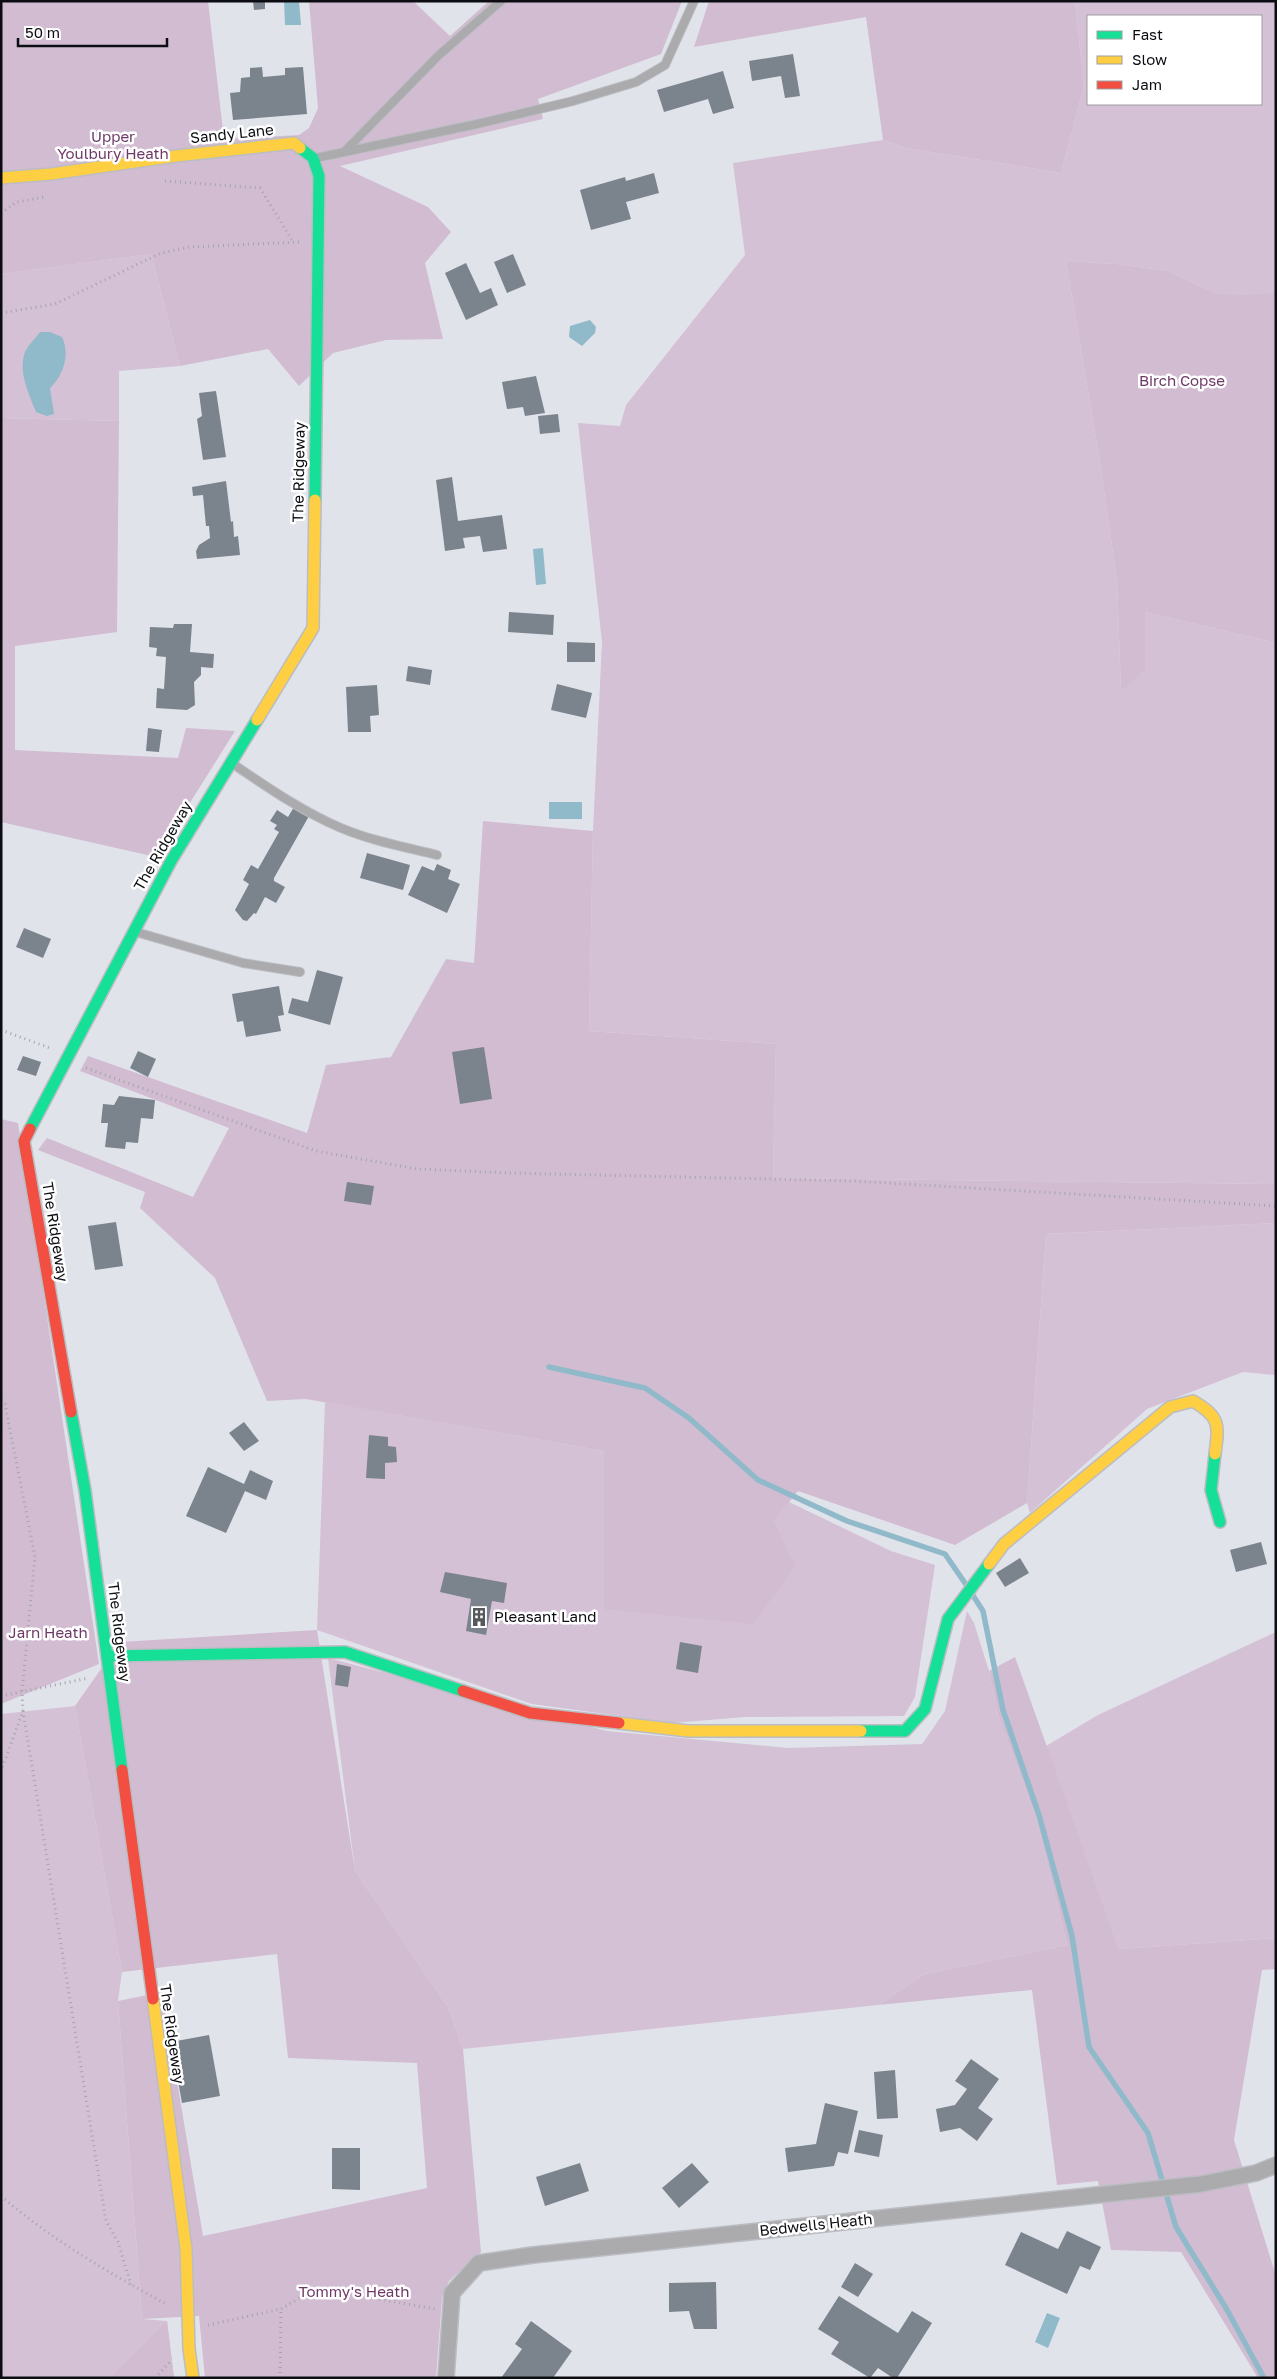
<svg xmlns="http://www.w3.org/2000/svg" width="1277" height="2379" font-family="'Golos Text',sans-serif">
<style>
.green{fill:#d4c1d5;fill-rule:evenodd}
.forest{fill:#d2bcd2}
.water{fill:#90bac9}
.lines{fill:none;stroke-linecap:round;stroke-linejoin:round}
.stream{stroke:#90bac9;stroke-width:5.5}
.building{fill:#7b838c}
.lane-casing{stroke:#bbbdc3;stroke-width:10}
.street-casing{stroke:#bbbdc3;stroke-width:18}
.fast-casing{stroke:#bbbdc3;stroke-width:14}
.slow-casing{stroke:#bbbdc3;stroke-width:14}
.jam-casing{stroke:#bbbdc3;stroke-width:14}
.path{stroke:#a5a5a8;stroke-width:3;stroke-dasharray:1 4;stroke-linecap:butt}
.lane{stroke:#ababae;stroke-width:8}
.street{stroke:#ababae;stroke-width:15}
.fast{stroke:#16e098;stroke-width:11}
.slow{stroke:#ffcf43;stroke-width:11}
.jam{stroke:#f24e42;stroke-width:11}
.labels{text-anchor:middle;stroke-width:5;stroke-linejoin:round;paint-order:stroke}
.street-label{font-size:15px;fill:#0c0d12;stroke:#fff}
.park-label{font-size:15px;fill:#6d3966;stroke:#fff}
.poi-label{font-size:15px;fill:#0c0d12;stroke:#fff;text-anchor:start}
</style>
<rect width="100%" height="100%" fill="#e1e3eb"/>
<g class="green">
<path d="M1075,1H1276V293L1217,294L1168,271L1117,264L1066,261L1099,456L1117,581L1121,692L1145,669V612L1276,643V1184L773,1178L776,1044L589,1031L593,831L602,642L578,423L620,426L626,405L745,255L733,163L883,140L906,148L1061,173L1084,86ZM1088,16H1261V104H1088Z"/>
<path d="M151,254L180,366L119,371V421L1,418V274Z"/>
<path d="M1276,1223V1375L1243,1372L1147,1409L1030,1513L1027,1503L1046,1234Z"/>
<path d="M325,1402L604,1451V1609L774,1521L789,1502L891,1551L935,1565L915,1697L904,1716L745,1717L672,1723L532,1704L317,1630Z"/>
<path d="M967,1611L974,1623L989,1671L998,1715L1037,1821L1067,1945L925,1974L878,2005L463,2049L448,2007L355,1871L328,1658L607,1731L788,1748L922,1744L945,1711Z"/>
<path d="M1276,1632V1938L1119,1949L1046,1746L1098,1715Z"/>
<path d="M75,1706L122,1972L118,2001L142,2319L167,2321L174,2378H1V1714Z"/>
</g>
<g class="forest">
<path d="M1,1H208L224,139L299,135L309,128L318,108L309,1H413L450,36L489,1H682L661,54L538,99L543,119L340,166L428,207L451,232L425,263L443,339L386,340L333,353L299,386L268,349L180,366L151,254L1,274Z"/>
<path d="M709,1H1075L1084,86L1061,173L906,148L883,140L866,17L694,47Z"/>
<path d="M1066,261L1117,264L1168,271L1217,294L1276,293V643L1145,612V670L1121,692L1117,581L1099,456Z"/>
<path d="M1,418L119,421L117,632L15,646V750L178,758L186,728L235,731L156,857L1,822Z"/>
<path d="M483,821L593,831L589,1031L776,1044L773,1178L1276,1184V1223L1046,1234L1027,1503L955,1545L798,1491L774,1521L795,1566L753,1624L604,1609V1451L306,1399L267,1401L215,1278L140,1208L145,1192L38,1150L47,1138L193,1197L229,1128L80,1071L88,1056L307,1133L326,1065L391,1057L446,959L474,963Z"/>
<path d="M1,1119L18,1123L99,1664L1,1704Z"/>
<path d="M317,1630L355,1871L448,2007L463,2049L481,2252L449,2281L442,2298L436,2378H205L199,2316L142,2319L118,2001L162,1992L203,2236L427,2188L417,2063L288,2058L277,1954L122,1972L75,1706L120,1642Z"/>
<path d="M1015,1657L1119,1949L1276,1938V1969L1262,1970L1234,2140L1276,2276V2378H1258L1181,2252L1111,2250L1098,2181L1057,2185L1032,1990L878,2005L925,1974L1067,1945L1037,1821L998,1715L989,1671Z"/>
<path d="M167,2321L174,2378H111Z"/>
</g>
<g class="water">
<path d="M284,1H299L301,25H285Z"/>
<path d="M590,320L596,327L595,333L582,346L569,337L570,326Z"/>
<path d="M40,332H50L62,337C70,354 64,375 50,388L54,414L47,416L36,412C29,394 19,374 24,355C26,347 35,339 40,332Z"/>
<path d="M543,548L546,584L536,585L533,549Z"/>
<rect x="549" y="802" width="33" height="17"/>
<path d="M1047,2313L1060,2318L1048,2348L1035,2342Z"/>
</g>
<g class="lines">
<g class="stream">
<path d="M549,1367L645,1388L689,1418L758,1480L847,1521L945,1554L967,1586"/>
<path d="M972,1594L983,1611L1003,1710L1039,1815L1072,1936L1089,2047L1148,2133L1176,2227L1226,2308L1264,2378"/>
</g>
</g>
<g class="building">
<path d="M253,1H265V9L254,10Z"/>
<path d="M793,54L800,96L785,98L781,76L752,81L749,61Z"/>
<path d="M262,67L263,77L285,75V68L303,67L307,114L233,120L230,93L240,92L241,78L250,77V68Z"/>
<path d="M723,71L734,108L713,114L708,99L664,112L657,90Z"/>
<path d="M654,173L659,193L626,202L631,219L591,230L580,190L625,177L626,181Z"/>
<path d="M513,254L526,285L507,293L494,262Z"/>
<path d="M466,263L480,293L491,288L498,305L466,320L445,273Z"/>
<path d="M536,376L545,413L525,416L523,407L507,409L502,382Z"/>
<path d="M216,391L226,457L203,460L197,419L202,416L199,393Z"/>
<path d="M558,414L560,432L540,434L538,416Z"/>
<path d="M452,477L458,521L502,515L507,549L483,552L480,536L463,538L465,548L445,551L436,480Z"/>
<path d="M226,481L231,522L233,521L234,537L238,536L240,555L197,559L196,551L199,545L210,538L209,526H206L203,495L193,496L192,487Z"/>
<path d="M509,612L554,615L553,635L508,632Z"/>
<path d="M174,624H192L190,652L214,654L213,668L201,667V675L194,682L195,705L187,710L156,708L157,688L164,689L166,657L156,656L157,648L149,647L150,627L173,628Z"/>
<path d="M567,642L595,643V662H567Z"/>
<path d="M408,666L432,670L430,685L406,681Z"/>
<path d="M557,684L592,693L586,718L551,710Z"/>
<path d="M377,685L379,715L370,716L371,732H348L346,687Z"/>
<path d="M148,728L162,730L159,752L146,751Z"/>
<path d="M294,807L309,816L274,878V881L285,887L276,903L265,897L256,914L254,913L247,921L243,920L235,910L249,884L243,880L251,865L258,869L279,832L274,829L277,825L270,821L277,810L288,817Z"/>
<path d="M367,853L410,865L403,890L360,878Z"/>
<path d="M437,864L451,870L448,879L460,884L447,913L408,895L422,866L434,871Z"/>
<path d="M24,928L51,939L43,958L16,947Z"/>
<path d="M317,970L343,977L330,1025L288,1013L292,998L308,1002Z"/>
<path d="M279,986L284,1015L278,1016L281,1031L246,1037L243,1021L237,1022L232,994Z"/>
<path d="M484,1047L492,1099L460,1104L452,1052Z"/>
<path d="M138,1051L156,1059L148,1077L130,1068Z"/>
<path d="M23,1056L41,1062L36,1076L17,1070Z"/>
<path d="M119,1096L155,1100L153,1119L141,1118L138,1143L126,1142L125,1149L105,1147L108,1123H101L103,1104L114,1105Z"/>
<path d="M347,1182L374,1186L371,1205L344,1201Z"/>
<path d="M116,1222L123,1266L95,1270L88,1226Z"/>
<path d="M244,1422L259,1441L244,1451L229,1433Z"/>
<path d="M369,1435L388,1437V1446L396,1447L397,1462L385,1463V1479L366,1478Z"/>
<path d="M208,1467L244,1484L250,1470L273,1481L266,1500L245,1491L226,1533L186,1516Z"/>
<path d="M1261,1542L1267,1564L1236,1572L1230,1550Z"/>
<path d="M1020,1558L1029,1573L1005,1587L996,1573Z"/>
<path d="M445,1572L507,1583L504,1603L492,1601L486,1635L466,1631L471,1599L440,1592Z"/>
<path d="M680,1642L702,1646L698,1673L676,1669Z"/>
<path d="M337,1664L351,1667L348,1687L335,1685Z"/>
<path d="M209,2035L220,2096L182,2103L171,2042Z"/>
<path d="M971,2059L999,2079L978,2108L993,2119L977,2141L960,2128L940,2132L936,2109L955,2105L967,2089L955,2081Z"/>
<path d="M895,2070L898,2118L877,2119L874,2072Z"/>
<path d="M825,2103L858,2111L848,2154L838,2152L834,2166L788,2172L785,2148L816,2144Z"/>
<path d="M859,2130L883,2135L879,2157L854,2152Z"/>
<path d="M332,2148H360V2190L332,2189Z"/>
<path d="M580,2163L589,2191L545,2206L536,2177Z"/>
<path d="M692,2163L709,2182L679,2208L662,2188Z"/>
<path d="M1067,2231L1101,2247L1090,2270L1080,2266L1067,2294L1005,2265L1021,2232L1058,2249Z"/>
<path d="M855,2263L873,2274L858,2297L841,2287Z"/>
<path d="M716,2282L717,2329H694L689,2311L669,2312V2283Z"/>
<path d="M839,2296L898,2333L912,2311L932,2323L897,2378H893L878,2368L870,2378L831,2354L839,2342L818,2329Z"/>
<path d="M531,2321L572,2351L553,2378H501L522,2349L515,2344Z"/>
</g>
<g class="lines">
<g class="lane-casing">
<g id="lane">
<path d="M346,150L439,55L501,1"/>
<path d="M316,158L477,124L573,101L636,82L665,65L694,1"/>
<path d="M233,764C267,787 303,812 341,828C372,841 405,847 437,855"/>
<path d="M136,932L243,963L300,972"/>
</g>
</g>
<g class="street-casing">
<path id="street" d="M446,2378L452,2293L479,2263L533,2255L1201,2184L1256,2173L1276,2165"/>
</g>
<g class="fast-casing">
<g id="fast">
<path d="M300,148L313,158L319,176L315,500"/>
<path d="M30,1129L171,861L257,720"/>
<path d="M71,1412L85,1490L122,1770"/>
<path d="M1215,1454L1211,1490L1220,1522"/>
<path d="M107,1656L345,1652L463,1691"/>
<path d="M861,1731H905L925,1709L948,1619L989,1564"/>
</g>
</g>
<g class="slow-casing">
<g id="slow">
<path d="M1,178L51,174L176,156L294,143L300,148"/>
<path d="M257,720L313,628L315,500"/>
<path d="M989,1564L1004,1544L1170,1407L1193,1401C1220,1417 1219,1424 1215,1454"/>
<path d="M619,1723L688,1731H861"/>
<path d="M153,1999L186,2249L189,2349L193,2378"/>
</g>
</g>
<g class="jam-casing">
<g id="jam">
<path d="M30,1129L24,1141L71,1412"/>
<path d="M463,1691L530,1713L619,1723"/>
<path d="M122,1770L153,1999"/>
</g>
</g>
<g class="path">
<path d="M165,181L260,188L293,242"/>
<path d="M1,213L17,202L45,197"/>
<path d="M1,313L55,304L161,253L190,247L299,242"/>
<path d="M1,1030L50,1048"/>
<path d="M86,1068L316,1151L417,1169L511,1173L854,1181L1276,1206"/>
<path d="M1,1400L5,1404L35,1557L22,1692L23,1711L1,1771"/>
<path d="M1,1696L89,1678"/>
<path d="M23,1711L106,2221L118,2242L131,2285"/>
<path d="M1,2196C52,2240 109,2273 168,2305"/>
<path d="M208,2325L281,2309L316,2288L435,2309"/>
<path d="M155,2378L170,2362"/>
<path d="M280,2378L281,2309"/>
</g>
<use href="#lane" class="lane"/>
<use href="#street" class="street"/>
<use href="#fast" class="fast"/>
<use href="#slow" class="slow"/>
<use href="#jam" class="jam"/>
</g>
<defs>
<g id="building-bare" transform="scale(1.5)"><path d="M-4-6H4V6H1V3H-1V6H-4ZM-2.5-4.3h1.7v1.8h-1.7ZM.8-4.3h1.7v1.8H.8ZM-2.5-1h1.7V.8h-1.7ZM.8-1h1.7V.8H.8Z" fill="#57585e" stroke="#fff" stroke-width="2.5" paint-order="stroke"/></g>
</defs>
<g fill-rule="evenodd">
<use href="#building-bare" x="479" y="1617"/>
</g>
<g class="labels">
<g class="street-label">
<text transform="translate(232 134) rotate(-6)" y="5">Sandy Lane</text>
<text transform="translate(299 472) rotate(-89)" y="5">The Ridgeway</text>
<text transform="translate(163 846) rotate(-60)" y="5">The Ridgeway</text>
<text transform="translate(55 1232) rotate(81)" y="5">The Ridgeway</text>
<text transform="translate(119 1632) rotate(83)" y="5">The Ridgeway</text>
<text transform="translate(172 2034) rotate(82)" y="5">The Ridgeway</text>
<text transform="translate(816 2225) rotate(-6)" y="5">Bedwells Heath</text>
</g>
<g class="park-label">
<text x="113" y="142">Upper<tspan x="113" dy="17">Youlbury Heath</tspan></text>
<text x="1182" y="386">Birch Copse</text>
<text x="48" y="1638">Jarn Heath</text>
<text x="354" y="2297">Tommy's Heath</text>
</g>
<g class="poi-label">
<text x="494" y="1622">Pleasant Land</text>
</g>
</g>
<rect width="1277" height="2379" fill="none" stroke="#0c0d12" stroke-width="5"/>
<rect x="1087" y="15" width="175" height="90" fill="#ffffff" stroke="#9e9ea0"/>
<rect x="1097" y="31" width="25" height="8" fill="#16e098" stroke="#9e9ea0"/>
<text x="1132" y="40" font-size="15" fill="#0c0d12">Fast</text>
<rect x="1097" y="56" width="25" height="8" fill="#ffcf43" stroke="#9e9ea0"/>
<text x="1132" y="65" font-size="15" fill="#0c0d12">Slow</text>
<rect x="1097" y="81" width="25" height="8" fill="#f24e42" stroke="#9e9ea0"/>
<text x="1132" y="90" font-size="15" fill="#0c0d12">Jam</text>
<path d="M18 38v8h149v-8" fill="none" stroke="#0c0d12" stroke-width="2.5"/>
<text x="25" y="38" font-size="15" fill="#0c0d12" stroke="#ffffff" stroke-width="4" paint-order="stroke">50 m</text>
</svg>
